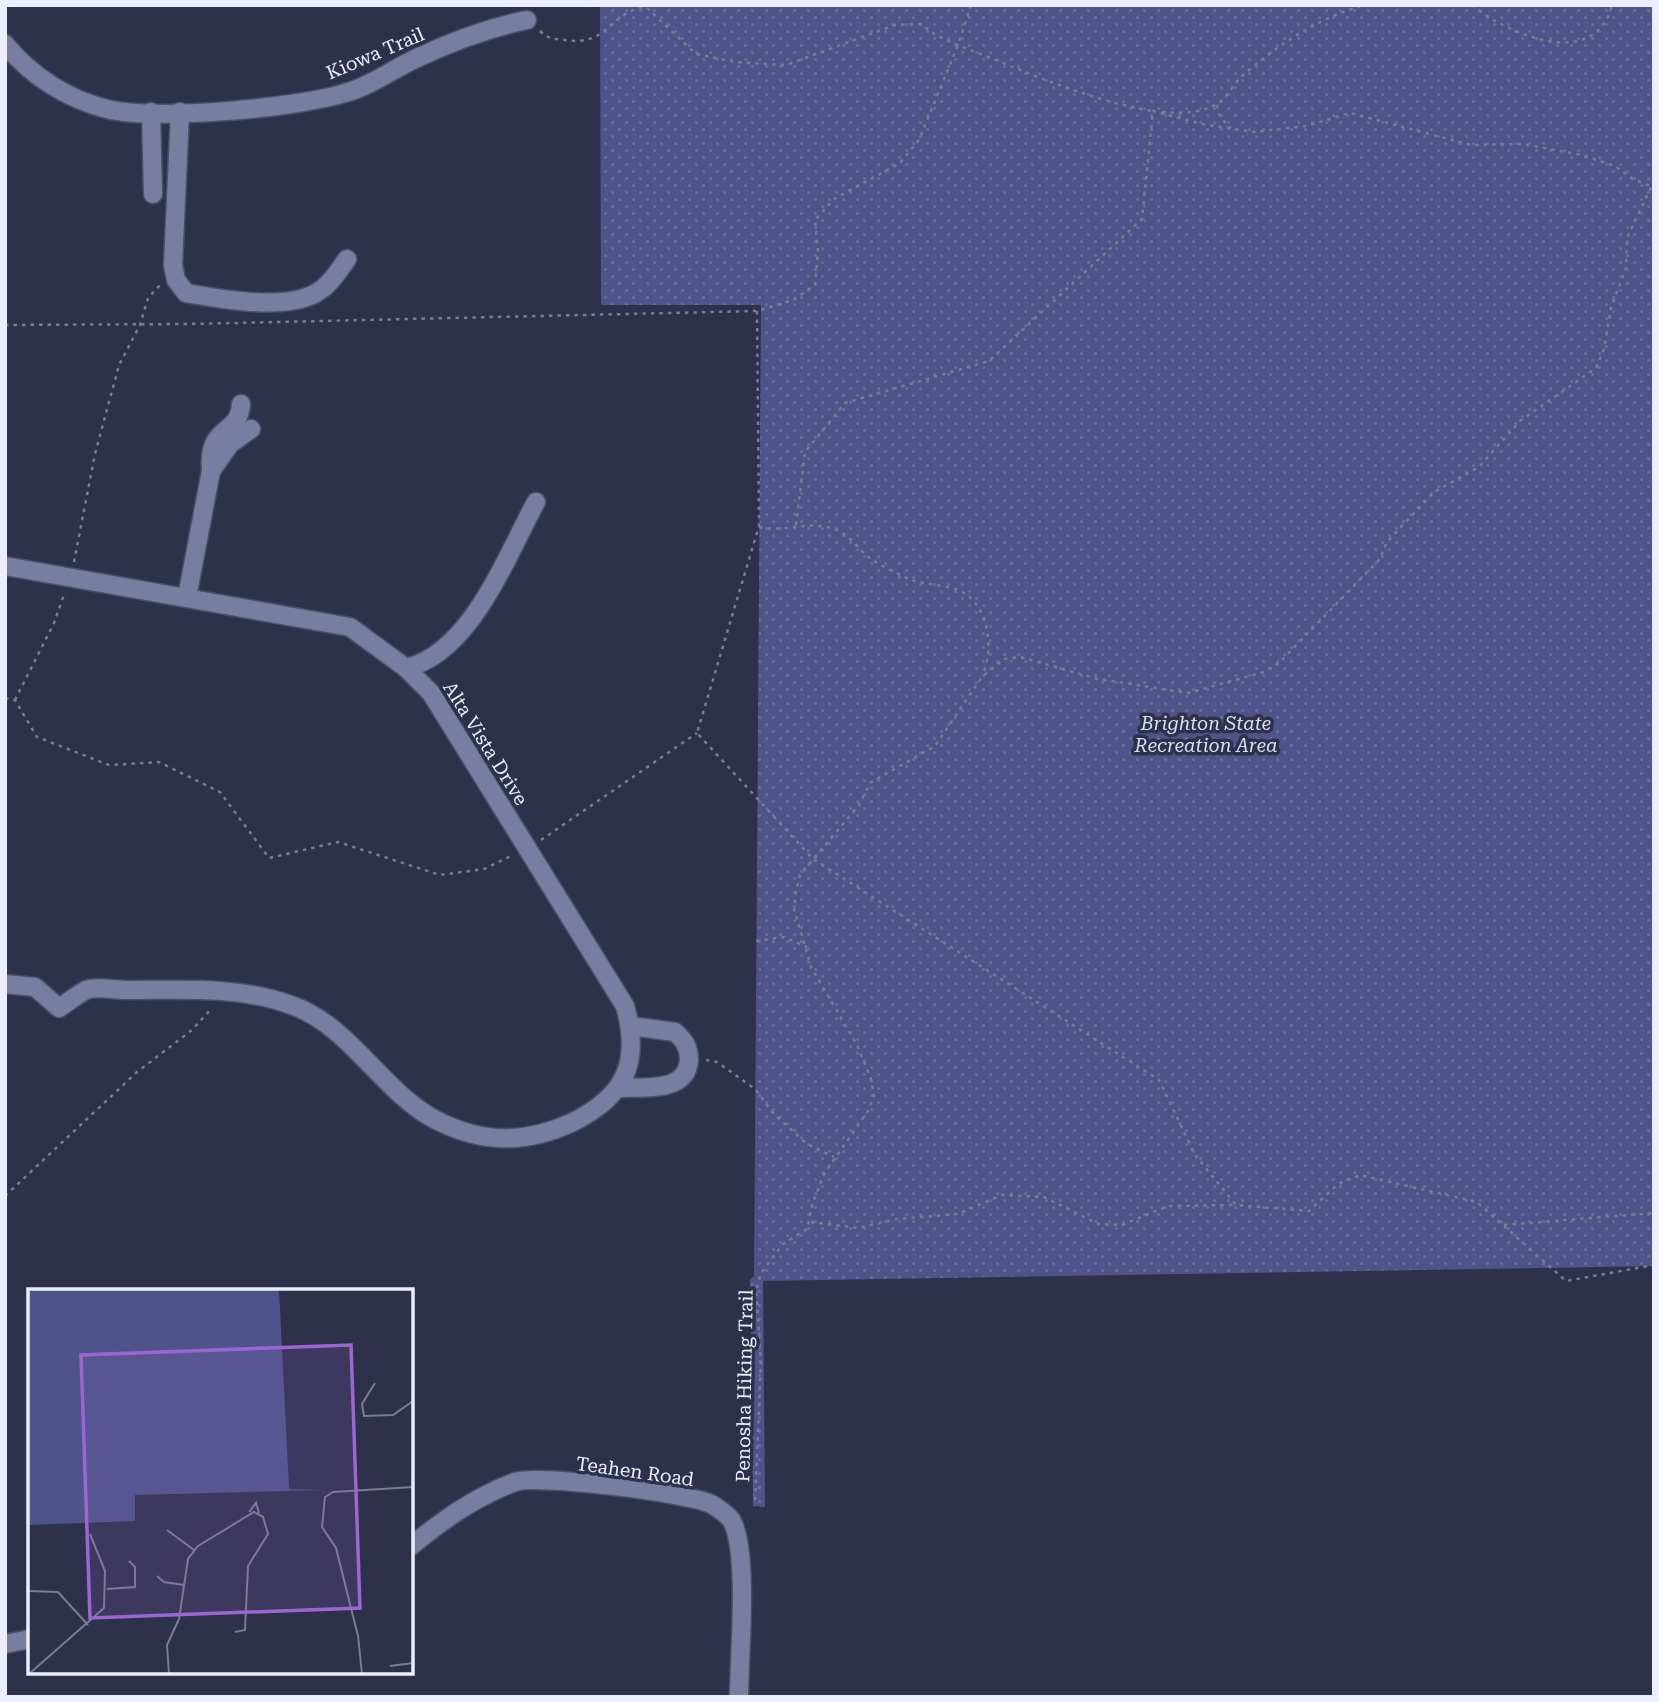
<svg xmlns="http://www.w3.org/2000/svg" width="1659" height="1702" font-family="'Roboto Serif',serif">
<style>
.park{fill:url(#park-dots)}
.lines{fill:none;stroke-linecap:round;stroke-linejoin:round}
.minor-casing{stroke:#4b4f67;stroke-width:21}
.path{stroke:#797d93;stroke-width:2.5;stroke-dasharray:3.5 5;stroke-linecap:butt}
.minor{stroke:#787ea2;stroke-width:18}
.labels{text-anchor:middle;stroke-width:7;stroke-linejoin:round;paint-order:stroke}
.street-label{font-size:19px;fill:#eaeefe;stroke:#2d314a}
.park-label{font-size:19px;font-style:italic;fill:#dadef5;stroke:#2d314a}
.inset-road{fill:none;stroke:#797d92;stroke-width:2}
.view{fill:#9c66d2;fill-opacity:0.15;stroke:#9c66d2;stroke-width:3.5}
.inset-edge{fill:none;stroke:#eaeefe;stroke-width:3.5}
</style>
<defs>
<pattern id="park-dots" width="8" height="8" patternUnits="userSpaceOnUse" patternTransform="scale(1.75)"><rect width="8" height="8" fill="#4e548a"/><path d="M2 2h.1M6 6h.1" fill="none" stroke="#686d9c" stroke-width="1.8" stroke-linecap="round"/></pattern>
</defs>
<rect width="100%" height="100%" fill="#2d314a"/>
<path class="park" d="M600,5H1654V1266L763,1281L765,1507L753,1506L750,1280L754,1276L761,305H601Z"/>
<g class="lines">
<g class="minor-casing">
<g id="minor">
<path d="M5,44C31,76 67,99 107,109C156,121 296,108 345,93C371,86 393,69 417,58C453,41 488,28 527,20"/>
<path d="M151,112L153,194"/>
<path d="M180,112L173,265L176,280L186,293C222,299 292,313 322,289C332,282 340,269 347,259"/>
<path d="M211,471C207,423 239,437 241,404"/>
<path d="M5,566L350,627L406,668L431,693L625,1006C641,1063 625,1096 573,1122C526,1144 483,1144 436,1120C382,1092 350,1025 291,1005C239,986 182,990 128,990C116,990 97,986 86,990C77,995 68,1002 59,1008L35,987L5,984"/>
<path d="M187,597L211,471L230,444L251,429"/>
<path d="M406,668C471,653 507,555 536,502"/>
<path d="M620,1088C643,1087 687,1093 689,1060C689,1047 684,1040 675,1032L631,1026"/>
<path d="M411,1546C444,1519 475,1497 515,1482C536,1474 689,1493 711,1504C717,1507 729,1516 732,1521C749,1554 739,1656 739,1697"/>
<path d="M5,1644L30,1639"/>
</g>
</g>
<g class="path">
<path d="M1472,5C1507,34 1595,72 1612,5"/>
<path d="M540,31C548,39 554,39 565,40C609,47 608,12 646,7L696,54L735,62L786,65L895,25L921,24C941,41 964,47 988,57C1042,79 1095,101 1152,111"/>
<path d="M1217,105L1220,117L1231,128"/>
<path d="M1162,112C1180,113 1198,114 1215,105C1226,100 1234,83 1244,74C1280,44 1319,17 1365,5"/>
<path d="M757,311L759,526L697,733L813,859L1159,1080L1195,1155L1236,1205L1309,1211L1338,1184L1360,1175L1477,1202L1566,1281L1654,1265"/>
<path d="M5,325L189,324L757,311L793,300L815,285L818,251L815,220L834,199L900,163L919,140L958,45L971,5"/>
<path d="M796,525L805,452L845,403L989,361L1142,219L1153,111L1206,125L1254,132L1306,126L1350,113L1471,145L1522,144L1582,155L1615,166L1633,179L1650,186"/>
<path d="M759,527C784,533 808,520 834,529C850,534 858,550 871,559C880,565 905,578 915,581C930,585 948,585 962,592C989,606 994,649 983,674"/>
<path d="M74,562L95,454L119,365L140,325L148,298L161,284"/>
<path d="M5,698L15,700L37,737L109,765L159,762L220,792L269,858L338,842L440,875L484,869L511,856"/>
<path d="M15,700L54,623L65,592"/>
<path d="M541,840L697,733"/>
<path d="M756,941L784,937L807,947"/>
<path d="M706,1060L717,1062L755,1089L774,1114L807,1144L834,1157"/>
<path d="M5,1196L137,1072L192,1030L212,1008"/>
<path d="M811,1222L858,1228L897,1219L958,1214L1002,1195L1044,1197L1098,1224L1122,1225L1168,1206L1236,1205"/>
<path d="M1504,1225L1654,1213"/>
<path d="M755,1500L761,1362L756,1291L761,1273L783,1244L807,1229L813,1202L824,1174L868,1111L874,1096L871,1079L857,1045L811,967L794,909L796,891L800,875L859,805L870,783L935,746L982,677L1004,659L1020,657L1098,679L1188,693L1264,672L1280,662L1380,559L1387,542L1434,492L1479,467L1520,421L1596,368L1604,349L1611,308L1626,268L1627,238L1654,181"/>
</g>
<use href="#minor" class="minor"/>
</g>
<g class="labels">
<g class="street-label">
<text transform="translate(375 53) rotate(-23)" y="7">Kiowa Trail</text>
<text transform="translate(486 743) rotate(58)" y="7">Alta Vista Drive</text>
<text transform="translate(744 1386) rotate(-89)" y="7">Penosha Hiking Trail</text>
<text transform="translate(635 1471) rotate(8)" y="7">Teahen Road</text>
</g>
<g class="park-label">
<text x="1206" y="730">Brighton State<tspan x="1206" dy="22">Recreation Area</tspan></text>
</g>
</g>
<g transform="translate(28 1289)">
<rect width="385" height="385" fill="#2d314a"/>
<path d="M0,0H251L261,200L297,201L107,206V232L0,236Z" fill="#4e548a"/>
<path class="inset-road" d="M347,94L334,115L336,127L365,126L385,112M221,223L228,214L231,224M139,241L166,261M129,287L136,293L156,296M79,300L107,298V278L101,272M0,302L30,303L60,336M362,377L385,374M1,385L76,319L77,282L62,245M141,385L139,356L151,330L160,270L170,257L226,223L235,228L240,245L220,277L217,341L207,343M334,385L330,347L308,259L294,238L297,208L305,203L385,198"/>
<path class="view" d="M323,56L332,319L62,329L53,66Z"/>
<rect width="385" height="385" class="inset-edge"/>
</g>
<rect width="1659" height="1702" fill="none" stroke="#eaeefe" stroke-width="14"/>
</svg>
